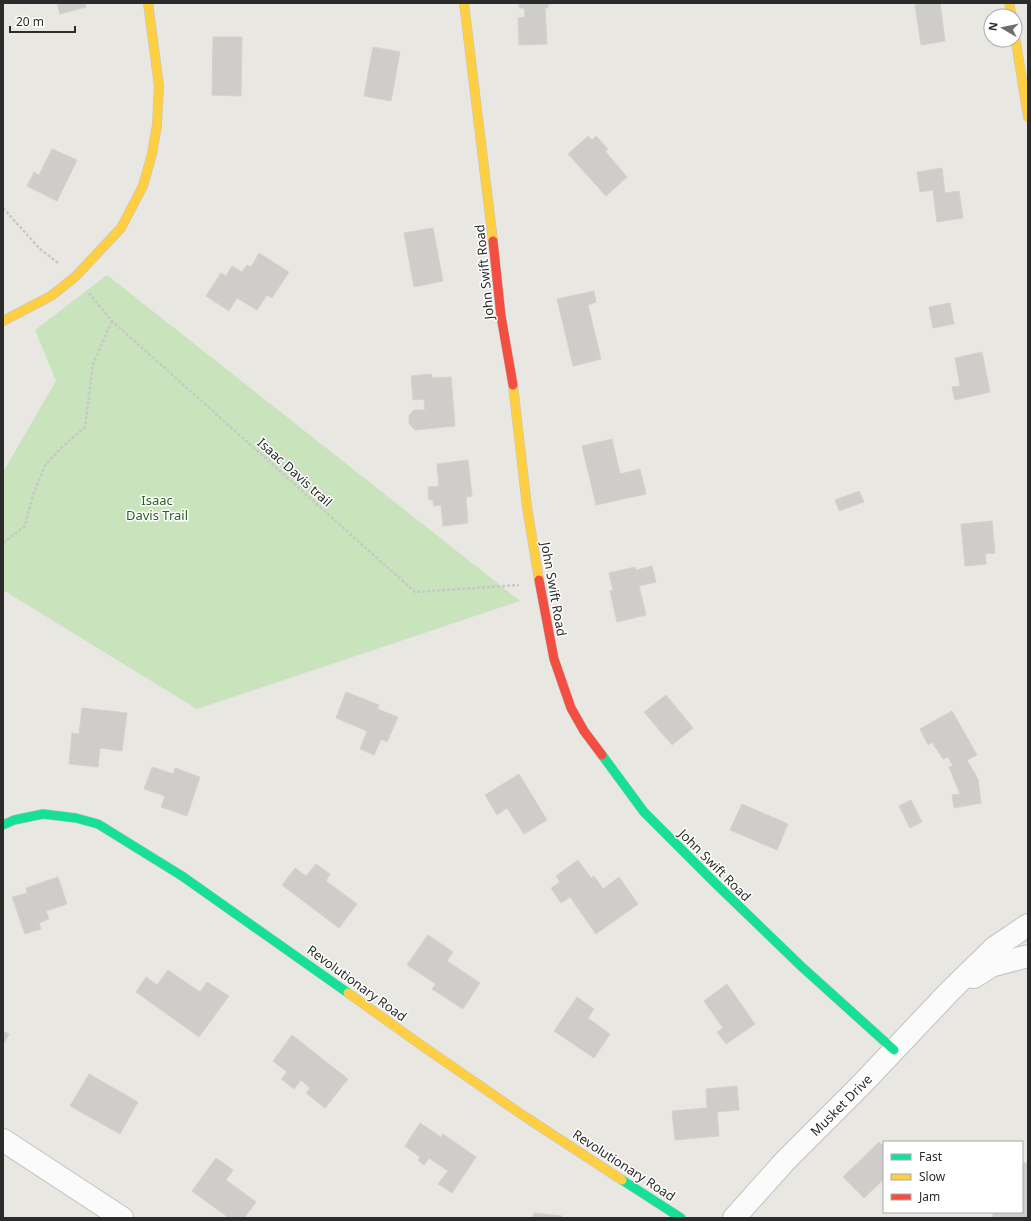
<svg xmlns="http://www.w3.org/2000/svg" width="1031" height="1221" font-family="'Noto Sans',sans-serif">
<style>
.green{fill:#c9e3bd}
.building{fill:#cecdc9;stroke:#d4d2ce}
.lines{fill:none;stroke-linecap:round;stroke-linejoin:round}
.street-casing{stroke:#c3c2c2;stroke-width:24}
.fast-casing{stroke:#c3c2c2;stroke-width:10}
.slow-casing{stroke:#c3c2c2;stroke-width:10}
.jam-casing{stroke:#c3c2c2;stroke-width:10}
.path{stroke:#c8c8c7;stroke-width:2.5;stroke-dasharray:3 2;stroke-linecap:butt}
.street{stroke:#fcfbfb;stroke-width:22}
.fast{stroke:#16e098;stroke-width:9}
.slow{stroke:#ffcf43;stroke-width:9}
.jam{stroke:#f24e42;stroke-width:9}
.labels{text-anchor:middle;stroke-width:3;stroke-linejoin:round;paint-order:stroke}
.street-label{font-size:13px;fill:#2b2b2b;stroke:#fff}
.park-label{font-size:13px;fill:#276420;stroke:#fff}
</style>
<rect width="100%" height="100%" fill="#e9e7e2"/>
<path class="green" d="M107,275L520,601L197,709L3,590V472L56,381L35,330Z"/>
<g class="building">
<path d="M57,3H85L86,7L60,14Z"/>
<path d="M519,3H553L554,4H548V8H545L547,44L519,45L518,18L525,17L524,8H519Z"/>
<path d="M931,3H940L945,41L921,45L915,5Z"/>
<path d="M213,37H242L241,96L212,95Z"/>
<path d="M373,47L400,52L391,101L364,96Z"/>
<path d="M588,136L592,140L596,136L608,149L605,151L627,177L606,196L568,154Z"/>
<path d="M52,149L77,160L57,201L27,186L34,172L39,175Z"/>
<path d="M942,168L945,193L959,191L963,218L937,222L933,190L920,192L917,172Z"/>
<path d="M433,228L443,281L414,287L404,233Z"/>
<path d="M259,253L289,272L272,298L267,295L257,310L237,298L229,311L206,296L221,273L226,276L232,266L242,272L247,265L251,267Z"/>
<path d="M594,291L596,302L588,305L601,359L573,366L557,299Z"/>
<path d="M950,303L954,324L933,328L929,307Z"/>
<path d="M982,352L990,392L955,400L952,387L960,386L955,358Z"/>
<path d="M431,374L432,378L451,377L455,426L415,430L411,426L409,423V415L414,410H425L424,399L413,400L411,376Z"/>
<path d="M612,439L620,474L640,469L646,494L596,505L582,446Z"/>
<path d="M468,460L472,496L466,497L468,523L443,526L441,505L434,506L433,500H429L428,487L439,486L437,464Z"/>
<path d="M859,491L864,502L839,511L835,500Z"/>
<path d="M992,521L995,553L985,554L986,564L965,566L961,524Z"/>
<path d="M652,566L656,582L639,586L646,615L617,622L610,591L613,590L609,573L635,567L636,570Z"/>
<path d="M346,692L379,705L377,709L398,717L387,742L381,739L374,755L360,749L367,731L336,718Z"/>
<path d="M666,695L693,728L672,745L644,712Z"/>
<path d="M82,708L127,713L122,751L100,748L98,767L69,764L72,733L79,734Z"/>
<path d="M952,711L977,755L967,760L978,779L981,803L954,808L952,795L960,794L949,767L953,766L948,757L943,759L932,742L928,745L920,729Z"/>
<path d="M152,767L173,774L175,768L200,777L187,816L161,807L165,796L144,789Z"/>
<path d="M519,774L547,820L524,834L507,808L497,815L485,795Z"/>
<path d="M911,800L922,822L910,828L899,806Z"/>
<path d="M742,804L788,824L777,850L730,830Z"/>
<path d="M578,860L591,878L594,876L603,889L619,877L638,904L596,934L570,897L561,903L551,888L560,882L556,876Z"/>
<path d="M316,864L330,874L326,881L357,904L339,928L282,885L295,868L306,876Z"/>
<path d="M58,877L67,904L46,911L49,919L39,923L41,929L25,934L12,897L27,893L26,888Z"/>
<path d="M428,935L453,952L447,961L480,983L463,1009L432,989L436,984L407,965Z"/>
<path d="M168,970L200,992L207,982L229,996L199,1037L136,992L146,977L157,985Z"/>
<path d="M727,984L755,1024L726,1044L717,1032L723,1028L704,1001Z"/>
<path d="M577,997L594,1009L588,1018L610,1034L594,1058L554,1031Z"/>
<path d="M3,1031L9,1034L3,1045Z"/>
<path d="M292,1035L348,1079L325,1108L306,1093L310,1088L301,1080L294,1089L281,1079L287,1072L273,1061Z"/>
<path d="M89,1074L138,1102L120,1134L70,1106Z"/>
<path d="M737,1086L739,1110L717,1112L719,1136L675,1140L672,1111L707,1108L706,1089Z"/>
<path d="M420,1123L441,1137L443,1134L476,1157L452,1193L438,1184L448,1171L429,1158L424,1165L418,1160L420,1157L405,1146Z"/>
<path d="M879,1142L884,1147V1179L864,1198L843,1177Z"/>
<path d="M216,1158L233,1170L226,1180L256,1202L244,1218H229L192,1191Z"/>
<path d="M1022,1163H1028V1218H993V1212H1022Z"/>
<path d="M534,1213L562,1216V1218H533Z"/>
</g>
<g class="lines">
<g class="street-casing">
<g id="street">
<path d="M974,977L991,966L1028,956"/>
<path d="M3,1140L122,1218"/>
<path d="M734,1218L786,1160L862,1084L949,992L994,948L1028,925"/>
</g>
</g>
<g class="fast-casing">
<g id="fast">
<path d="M602,755L644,812L716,884L802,967L894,1050"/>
<path d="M3,825L14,820L43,814L76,818L98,824L182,876L348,993"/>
<path d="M622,1180L681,1218"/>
</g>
</g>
<g class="slow-casing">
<g id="slow">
<path d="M464,3L493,241"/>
<path d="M1009,3L1012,16"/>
<path d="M1015,36L1028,117"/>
<path d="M3,321L51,296L75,277L121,228L143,186L152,154L157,125L159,86L148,3"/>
<path d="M513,385L527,507L539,580"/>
<path d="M348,993L421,1045L521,1114L622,1180"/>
</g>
</g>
<g class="jam-casing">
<g id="jam">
<path d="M493,241L501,316L513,385"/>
<path d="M539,580L554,659L571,708L584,731L602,755"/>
</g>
</g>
<g class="path">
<path d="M3,208L40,249L58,263"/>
<path d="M89,293L112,321L415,592L519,585"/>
<path d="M3,543L25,526L33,495L45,465L61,448L85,427L93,364L112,321"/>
</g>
<use href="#street" class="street"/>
<use href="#fast" class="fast"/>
<use href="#slow" class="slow"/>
<use href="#jam" class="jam"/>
</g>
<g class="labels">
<g class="street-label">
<text transform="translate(484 272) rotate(-96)" y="5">John Swift Road</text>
<text transform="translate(295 472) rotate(42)" y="5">Isaac Davis trail</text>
<text transform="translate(554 589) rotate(80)" y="5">John Swift Road</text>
<text transform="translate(715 865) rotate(45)" y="5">John Swift Road</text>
<text transform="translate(357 983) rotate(36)" y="5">Revolutionary Road</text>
<text transform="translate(841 1105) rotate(-45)" y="5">Musket Drive</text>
<text transform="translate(624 1165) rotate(33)" y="5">Revolutionary Road</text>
</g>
<g class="park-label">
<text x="157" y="505">Isaac<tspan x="157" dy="15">Davis Trail</tspan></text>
</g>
</g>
<rect width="1031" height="1221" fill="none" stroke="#2b2b2b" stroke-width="8"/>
<rect x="883" y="1141" width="140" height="72" fill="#ffffff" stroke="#aaaaaa"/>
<rect x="891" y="1154" width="20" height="6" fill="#16e098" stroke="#aaaaaa"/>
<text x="919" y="1161" font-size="12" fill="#2b2b2b">Fast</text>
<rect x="891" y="1174" width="20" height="6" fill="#ffcf43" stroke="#aaaaaa"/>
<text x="919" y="1181" font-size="12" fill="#2b2b2b">Slow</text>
<rect x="891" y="1194" width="20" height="6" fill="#f24e42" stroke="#aaaaaa"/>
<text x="919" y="1201" font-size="12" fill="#2b2b2b">Jam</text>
<g transform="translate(1003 28) rotate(279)"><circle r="19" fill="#ffffff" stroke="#aaaaaa"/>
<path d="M0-3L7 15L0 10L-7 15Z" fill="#6e6d6b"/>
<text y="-6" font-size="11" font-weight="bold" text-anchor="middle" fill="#2b2b2b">N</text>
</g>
<path d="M10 26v6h65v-6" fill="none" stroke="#2b2b2b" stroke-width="2"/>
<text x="16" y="26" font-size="12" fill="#2b2b2b" stroke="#ffffff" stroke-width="3" paint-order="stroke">20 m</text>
</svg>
